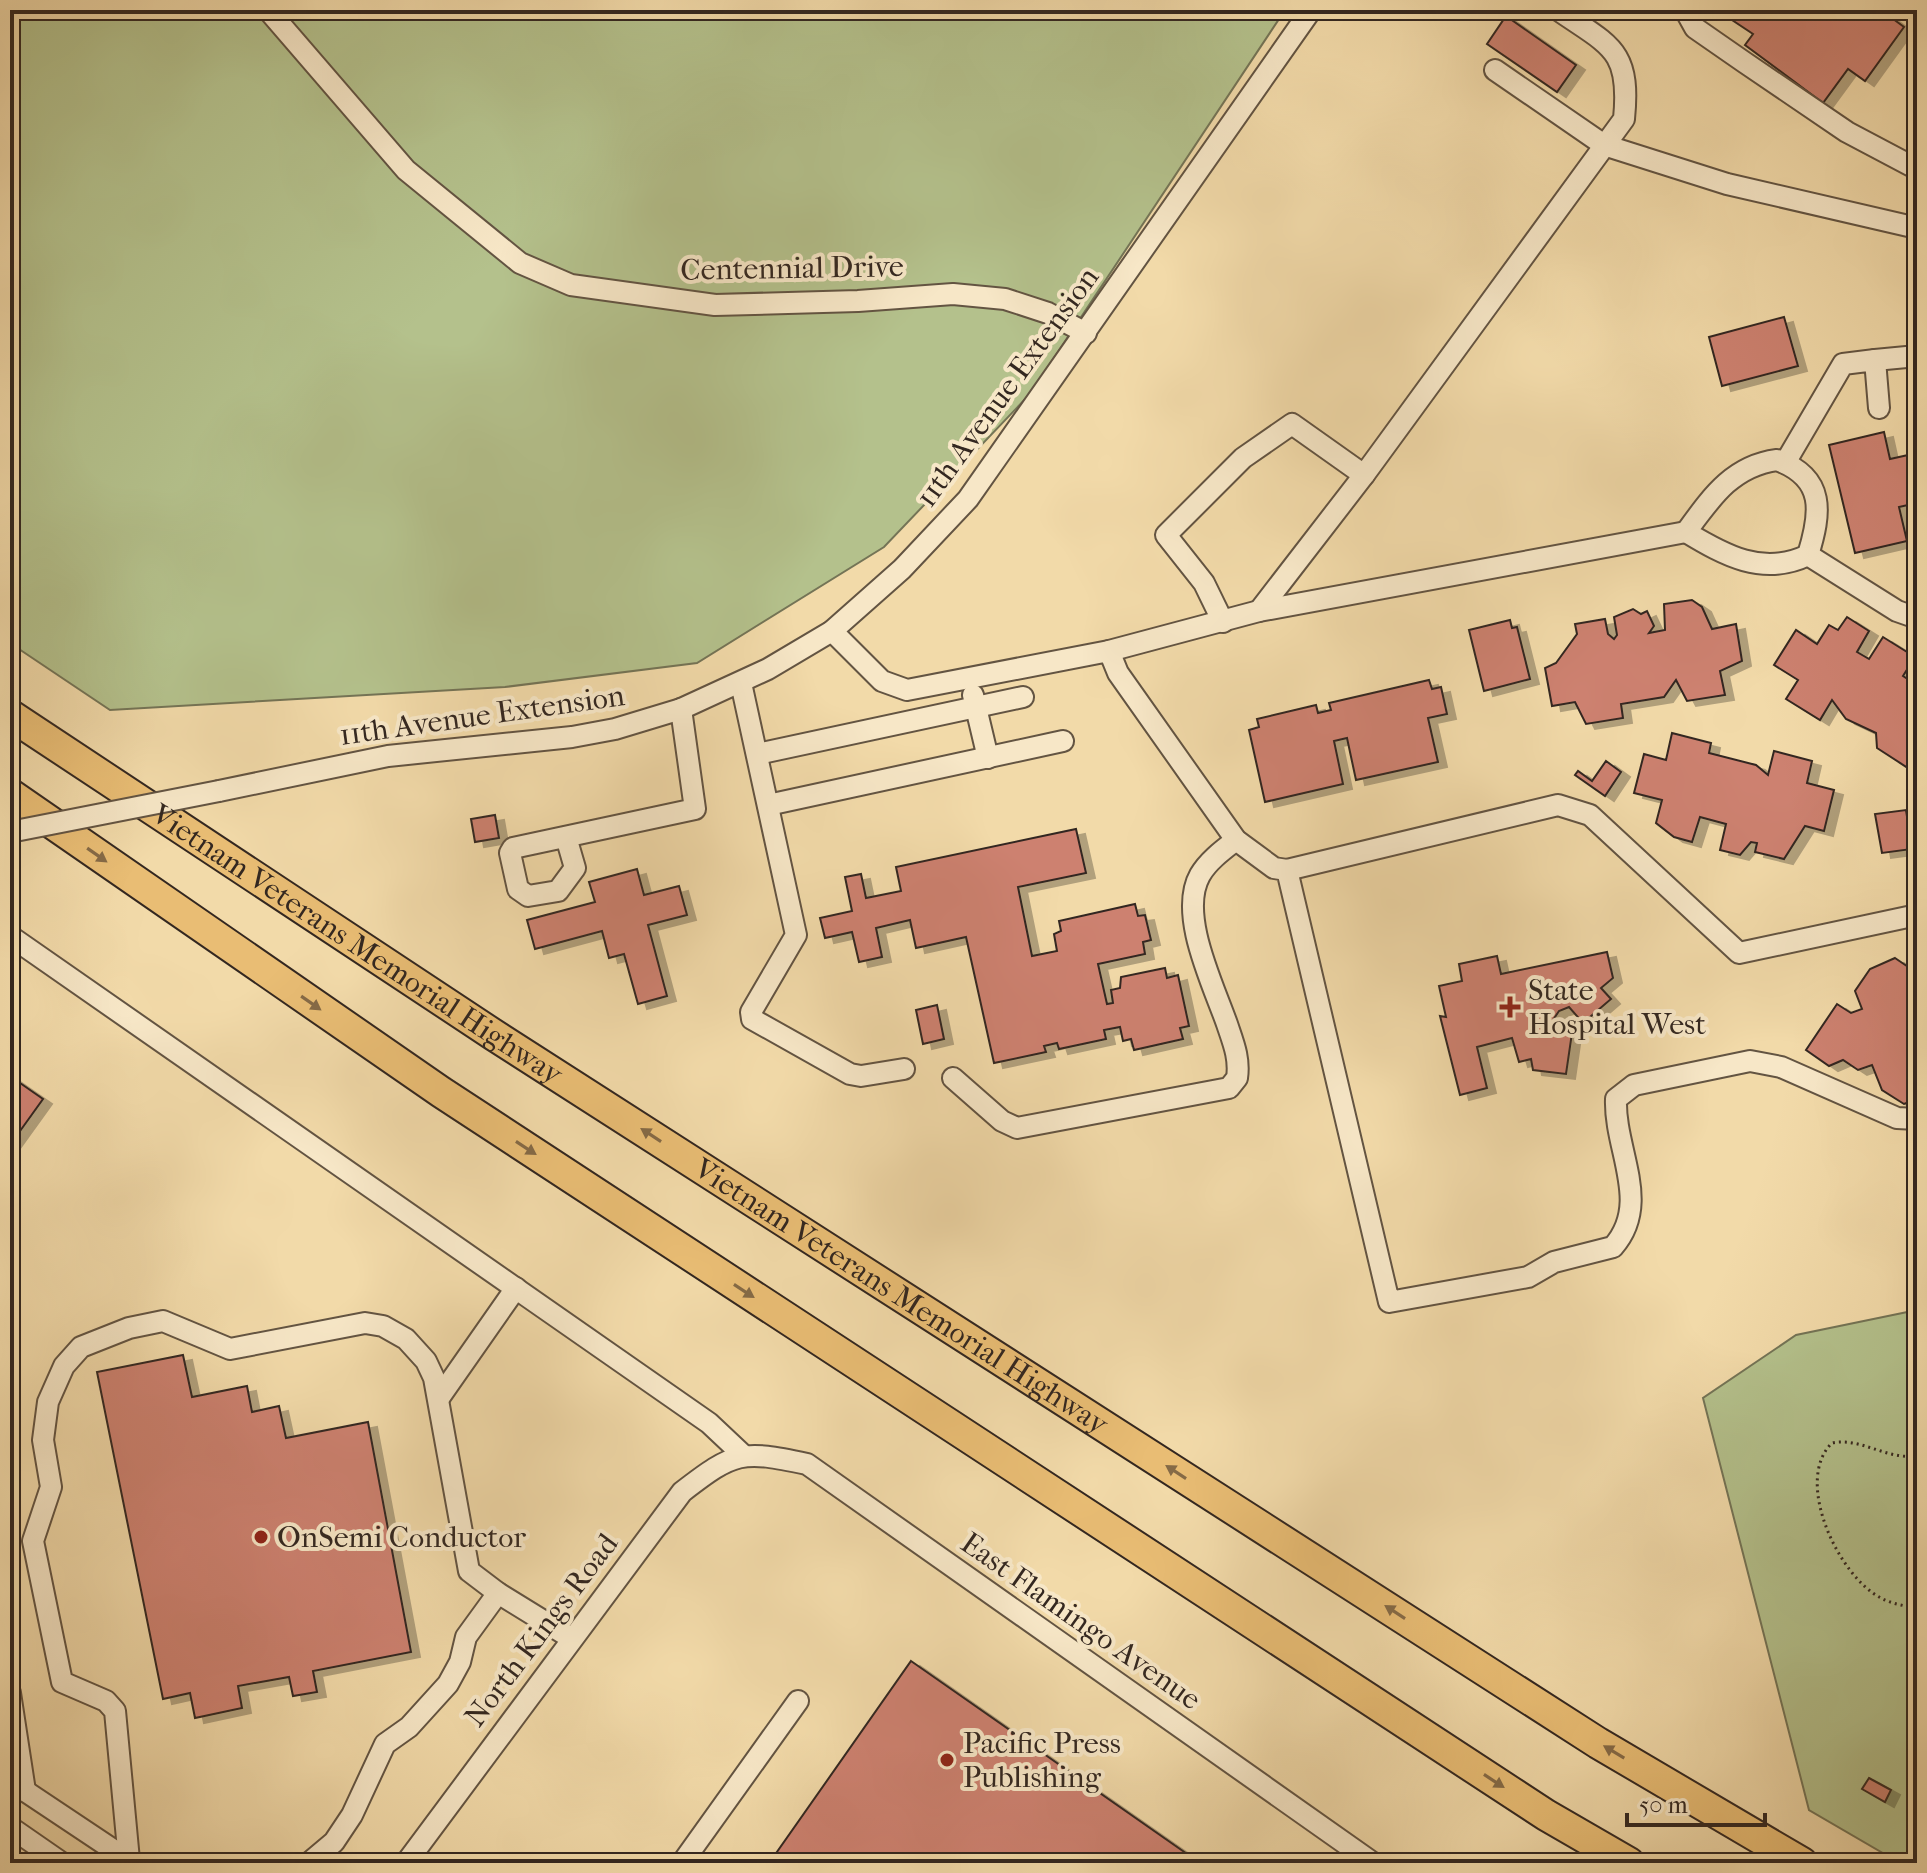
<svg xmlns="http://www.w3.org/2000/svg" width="1927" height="1873" font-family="'IM FELL French Canon',serif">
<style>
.green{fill:#b4c18c;stroke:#747456;stroke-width:2}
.building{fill:#cd816f;stroke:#332720;stroke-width:2;filter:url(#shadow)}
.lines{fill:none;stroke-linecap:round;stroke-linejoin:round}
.minor-casing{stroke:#635442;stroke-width:24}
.highway-casing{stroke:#332720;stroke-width:34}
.path{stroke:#332720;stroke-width:3;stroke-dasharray:2 4;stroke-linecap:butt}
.minor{stroke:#f7e7c7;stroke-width:20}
.highway{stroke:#e9bd74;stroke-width:30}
.minor-bridge-casing{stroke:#635442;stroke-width:24;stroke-linecap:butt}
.minor-bridge{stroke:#f7e7c7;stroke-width:20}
.oneway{fill:#856a46}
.poi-dot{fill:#8f2418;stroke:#f7e7c7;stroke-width:3}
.labels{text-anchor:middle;stroke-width:8;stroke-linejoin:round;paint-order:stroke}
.street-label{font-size:30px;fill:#332720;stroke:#f7e7c7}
.poi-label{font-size:30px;fill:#332720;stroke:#f7e7c7;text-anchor:start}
</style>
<defs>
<filter id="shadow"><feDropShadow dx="9" dy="5" stdDeviation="0" flood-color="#0004"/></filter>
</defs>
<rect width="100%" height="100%" fill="#f2daa9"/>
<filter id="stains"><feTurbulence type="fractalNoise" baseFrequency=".0025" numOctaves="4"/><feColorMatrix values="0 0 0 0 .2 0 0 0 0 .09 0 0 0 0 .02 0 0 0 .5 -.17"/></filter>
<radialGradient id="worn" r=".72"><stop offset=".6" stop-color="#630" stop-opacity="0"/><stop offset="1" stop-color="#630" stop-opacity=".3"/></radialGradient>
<g class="green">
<path d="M10,10H1285L1030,394L884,547L697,663L505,687L110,710L10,643Z"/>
<path d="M1917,1310V1863H1900L1809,1810L1703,1398L1796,1335Z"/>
</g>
<g class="building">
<path d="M1739,10H1881L1904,27L1865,81L1848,69L1823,103L1745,45L1753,34L1732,20Z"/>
<path d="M1506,16L1576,65L1557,92L1487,44Z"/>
<path d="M1784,317L1798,366L1722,386L1709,337Z"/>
<path d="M1884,432L1890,459L1917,453V503L1899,507L1907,541L1855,553L1829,445Z"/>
<path d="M1692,600L1702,607L1712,629L1736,624L1742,661L1720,671L1725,695L1687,701L1676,680L1664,697L1621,704L1623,718L1586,724L1575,702L1552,706L1545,668L1556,663L1577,634L1575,624L1605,619L1608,634L1614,639L1617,635L1614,617L1633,609L1641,614L1647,611L1654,626L1649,633L1665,630L1664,604Z"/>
<path d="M1847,617L1869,631L1857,652L1869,659L1883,637L1915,657L1903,676L1912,682L1917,675V761L1911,770L1877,748L1876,733L1846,719L1832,700L1820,720L1786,699L1798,680L1774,665L1796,630L1817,644L1829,625L1838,630Z"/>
<path d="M1510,620L1512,628L1517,627L1530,679L1484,691L1469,630Z"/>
<path d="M1429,680L1432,689L1441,687L1447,714L1428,718L1438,762L1356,780L1347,738L1334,741L1343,784L1265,802L1249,730L1259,727L1257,719L1316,705L1318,713L1331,710L1329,703Z"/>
<path d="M1672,733L1711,743L1709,753L1756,765L1768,775L1774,751L1812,761L1807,783L1834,790L1824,831L1805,826L1784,859L1755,852L1757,843L1751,842L1740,855L1720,850L1726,824L1700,817L1692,842L1674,837L1656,823L1662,800L1634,793L1644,754L1666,760Z"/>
<path d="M1606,761L1621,772L1605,796L1575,775L1578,771L1592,781Z"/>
<path d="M1906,810L1912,849L1882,853L1875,814Z"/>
<path d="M495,815L499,838L475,842L471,819Z"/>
<path d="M1076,829L1086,873L1018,887L1032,956L1057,951L1054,934L1061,931L1059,921L1135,904L1138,916L1145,915L1151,940L1143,942L1145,954L1098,964L1107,1004L1113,1003L1111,990L1120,988L1121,977L1165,968L1167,978L1178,975L1189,1026L1180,1028L1183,1039L1134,1050L1131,1039L1123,1041L1120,1027L1104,1030L1106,1039L1059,1049L1057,1043L1044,1046L1046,1052L994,1063L966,937L916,948L910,920L876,928L882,957L859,962L852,932L825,938L820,918L852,911L845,877L861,874L866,898L901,891L896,867Z"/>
<path d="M637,869L644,895L679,886L687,915L648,925L667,996L638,1004L624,954L609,958L602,931L535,949L527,920L595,902L589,882Z"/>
<path d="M1607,952L1613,978L1601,988L1611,999L1583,1023L1569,1007L1559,1011L1553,1020L1554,1031L1572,1033L1566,1074L1533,1070L1531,1059L1519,1062L1512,1038L1477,1047L1487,1088L1460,1095L1440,1016L1446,1017L1439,986L1462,981L1459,964L1497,956L1501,974Z"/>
<path d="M1895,958L1917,973V1099L1904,1104L1882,1090L1872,1065L1858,1070L1843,1060L1829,1066L1806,1050L1837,1004L1851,1013L1862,1009L1855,991L1870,969Z"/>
<path d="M937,1005L944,1039L923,1044L916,1010Z"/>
<path d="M10,1076L43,1099L10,1145Z"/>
<path d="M183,1355L192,1397L247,1386L252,1412L279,1406L286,1438L368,1422L411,1652L313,1671L317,1692L293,1696L289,1677L238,1686L242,1708L195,1718L190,1693L163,1699L97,1372Z"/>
<path d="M911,1661L1200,1863H778L772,1859Z"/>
<path d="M1869,1778L1891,1790L1885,1802L1862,1789Z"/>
</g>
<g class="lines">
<g class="minor-casing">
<g id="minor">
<path d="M268,10L406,170L520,263L571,285L715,305L858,301L953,294L1005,299L1048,313L1086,333"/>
<path d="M1685,10L1695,28L1744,62L1847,132L1917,169"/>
<path d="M1495,70L1604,145L1727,184L1917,228"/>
<path d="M1875,360L1917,356"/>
<path d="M1777,460C1826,478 1821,513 1808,555C1763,577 1724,555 1686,532C1711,498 1732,466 1777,460Z"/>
<path d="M1785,463L1843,364L1875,360L1879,408"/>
<path d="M1808,555L1897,611L1917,618"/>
<path d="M1259,611L1364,475L1624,119C1631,49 1610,46 1558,10"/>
<path d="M1223,622L1204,583L1166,535L1243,458L1292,424L1364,475"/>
<path d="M832,631L882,681L907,690L1109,651L1118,673L1236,840L1274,868L1287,870L1389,1302L1528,1277L1554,1262L1613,1247C1652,1203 1614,1150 1616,1099L1634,1085L1750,1061L1781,1067L1897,1118L1917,1119"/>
<path d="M1109,651L1259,611L1686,532"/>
<path d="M741,683L796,935L751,1012L752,1019L850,1074L861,1076L904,1069"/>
<path d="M973,695L988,758"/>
<path d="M757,754L1023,697"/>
<path d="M219,791L388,756L572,737L615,729L681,709L768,669L832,631L902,569L968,499L1311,10"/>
<path d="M768,805L1063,741"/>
<path d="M566,837L575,868L558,891L528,896L518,889L510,853L513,848L695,809L681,709"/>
<path d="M1287,870L1558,805L1590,815L1739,953L1917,915"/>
<path d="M10,936L709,1423L743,1455"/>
<path d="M953,1078L1002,1121L1017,1128L1229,1088L1237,1078C1240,1058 1233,1042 1227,1024C1213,984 1178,914 1200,875C1208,861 1223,850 1236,840"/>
<path d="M439,1398L516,1288"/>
<path d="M10,1693L25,1791"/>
<path d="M10,1781L133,1863"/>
<path d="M10,1827L62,1863"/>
<path d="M129,1860L115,1711L106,1701L62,1682L33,1541L51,1487L43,1440L48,1402L64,1366L81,1347L129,1328L163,1321L230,1349L365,1323L383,1326L406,1339L426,1361L434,1378L469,1571L498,1593L571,1638"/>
<path d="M309,1863L334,1842L352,1815L385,1744L409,1727L448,1684L460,1662L466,1637L498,1593"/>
<path d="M406,1863L682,1492C735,1451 741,1450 807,1464L1373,1863"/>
<path d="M682,1863L798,1701"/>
</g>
</g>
<g class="highway-casing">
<g id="highway">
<path id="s1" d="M10,715L494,1035L1598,1743L1802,1863"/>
<path d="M10,794L441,1092L1546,1815L1629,1863"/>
</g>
</g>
<path class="path" d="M1917,1456C1886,1460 1861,1437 1832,1443C1793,1481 1839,1577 1881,1598C1892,1604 1905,1606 1917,1608"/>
<use href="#minor" class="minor"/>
<use href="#highway" class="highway"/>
<g class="minor-bridge-casing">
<path id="minor-bridge" d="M10,832L219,791"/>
</g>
<use href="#minor-bridge" class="minor-bridge"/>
</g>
<defs><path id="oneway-solid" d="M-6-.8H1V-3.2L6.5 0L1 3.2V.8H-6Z" transform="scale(2)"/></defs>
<g class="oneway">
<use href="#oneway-solid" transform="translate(97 855) rotate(35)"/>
<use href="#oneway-solid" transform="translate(311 1003) rotate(35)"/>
<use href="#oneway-solid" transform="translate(651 1135) rotate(-147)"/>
<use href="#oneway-solid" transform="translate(526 1148) rotate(33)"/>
<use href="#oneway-solid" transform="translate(744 1291) rotate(33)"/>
<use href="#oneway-solid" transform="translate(1176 1472) rotate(-147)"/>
<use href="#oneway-solid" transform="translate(1395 1612) rotate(-147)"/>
<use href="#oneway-solid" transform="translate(1614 1752) rotate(-149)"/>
<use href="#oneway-solid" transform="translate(1494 1781) rotate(33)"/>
</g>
<g class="poi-dot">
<path d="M1506 995h8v8h8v8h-8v8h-8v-8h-8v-8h8z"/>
<circle cx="261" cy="1537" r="8"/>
<circle cx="947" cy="1760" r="8"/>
</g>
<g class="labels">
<g class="street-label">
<text transform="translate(792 268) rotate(-1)" y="10">Centennial Drive</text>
<text transform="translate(1007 387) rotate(-54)" y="10">11th Avenue Extension</text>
<text transform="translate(482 715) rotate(-8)" y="10">11th Avenue Extension</text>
<text dy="10" stroke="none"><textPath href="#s1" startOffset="416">Vietnam Veterans Memorial Highway</textPath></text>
<text dy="10" stroke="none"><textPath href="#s1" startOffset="1064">Vietnam Veterans Memorial Highway</textPath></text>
<text transform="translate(1081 1621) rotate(35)" y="10">East Flamingo Avenue</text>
<text transform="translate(541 1630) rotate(-53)" y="10">North Kings Road</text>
</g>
<g class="poi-label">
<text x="1528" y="1000">State<tspan x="1528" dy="34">Hospital West</tspan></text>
<text x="277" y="1547">OnSemi Conductor</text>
<text x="963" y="1753">Pacific Press<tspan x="963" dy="34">Publishing</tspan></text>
</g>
</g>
<rect width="1927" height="1873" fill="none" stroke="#f2daa9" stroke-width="40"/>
<rect x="12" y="12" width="1903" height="1849" fill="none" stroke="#332720" stroke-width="4"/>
<rect x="20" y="20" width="1887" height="1833" fill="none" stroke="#332720" stroke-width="2"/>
<path d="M1627 1813v12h138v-12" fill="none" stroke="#332720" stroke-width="4"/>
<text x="1639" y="1813" font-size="24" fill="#332720" stroke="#f7e7c7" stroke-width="6" paint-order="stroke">50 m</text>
<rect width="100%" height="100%" filter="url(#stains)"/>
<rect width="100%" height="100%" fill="url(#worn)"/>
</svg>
